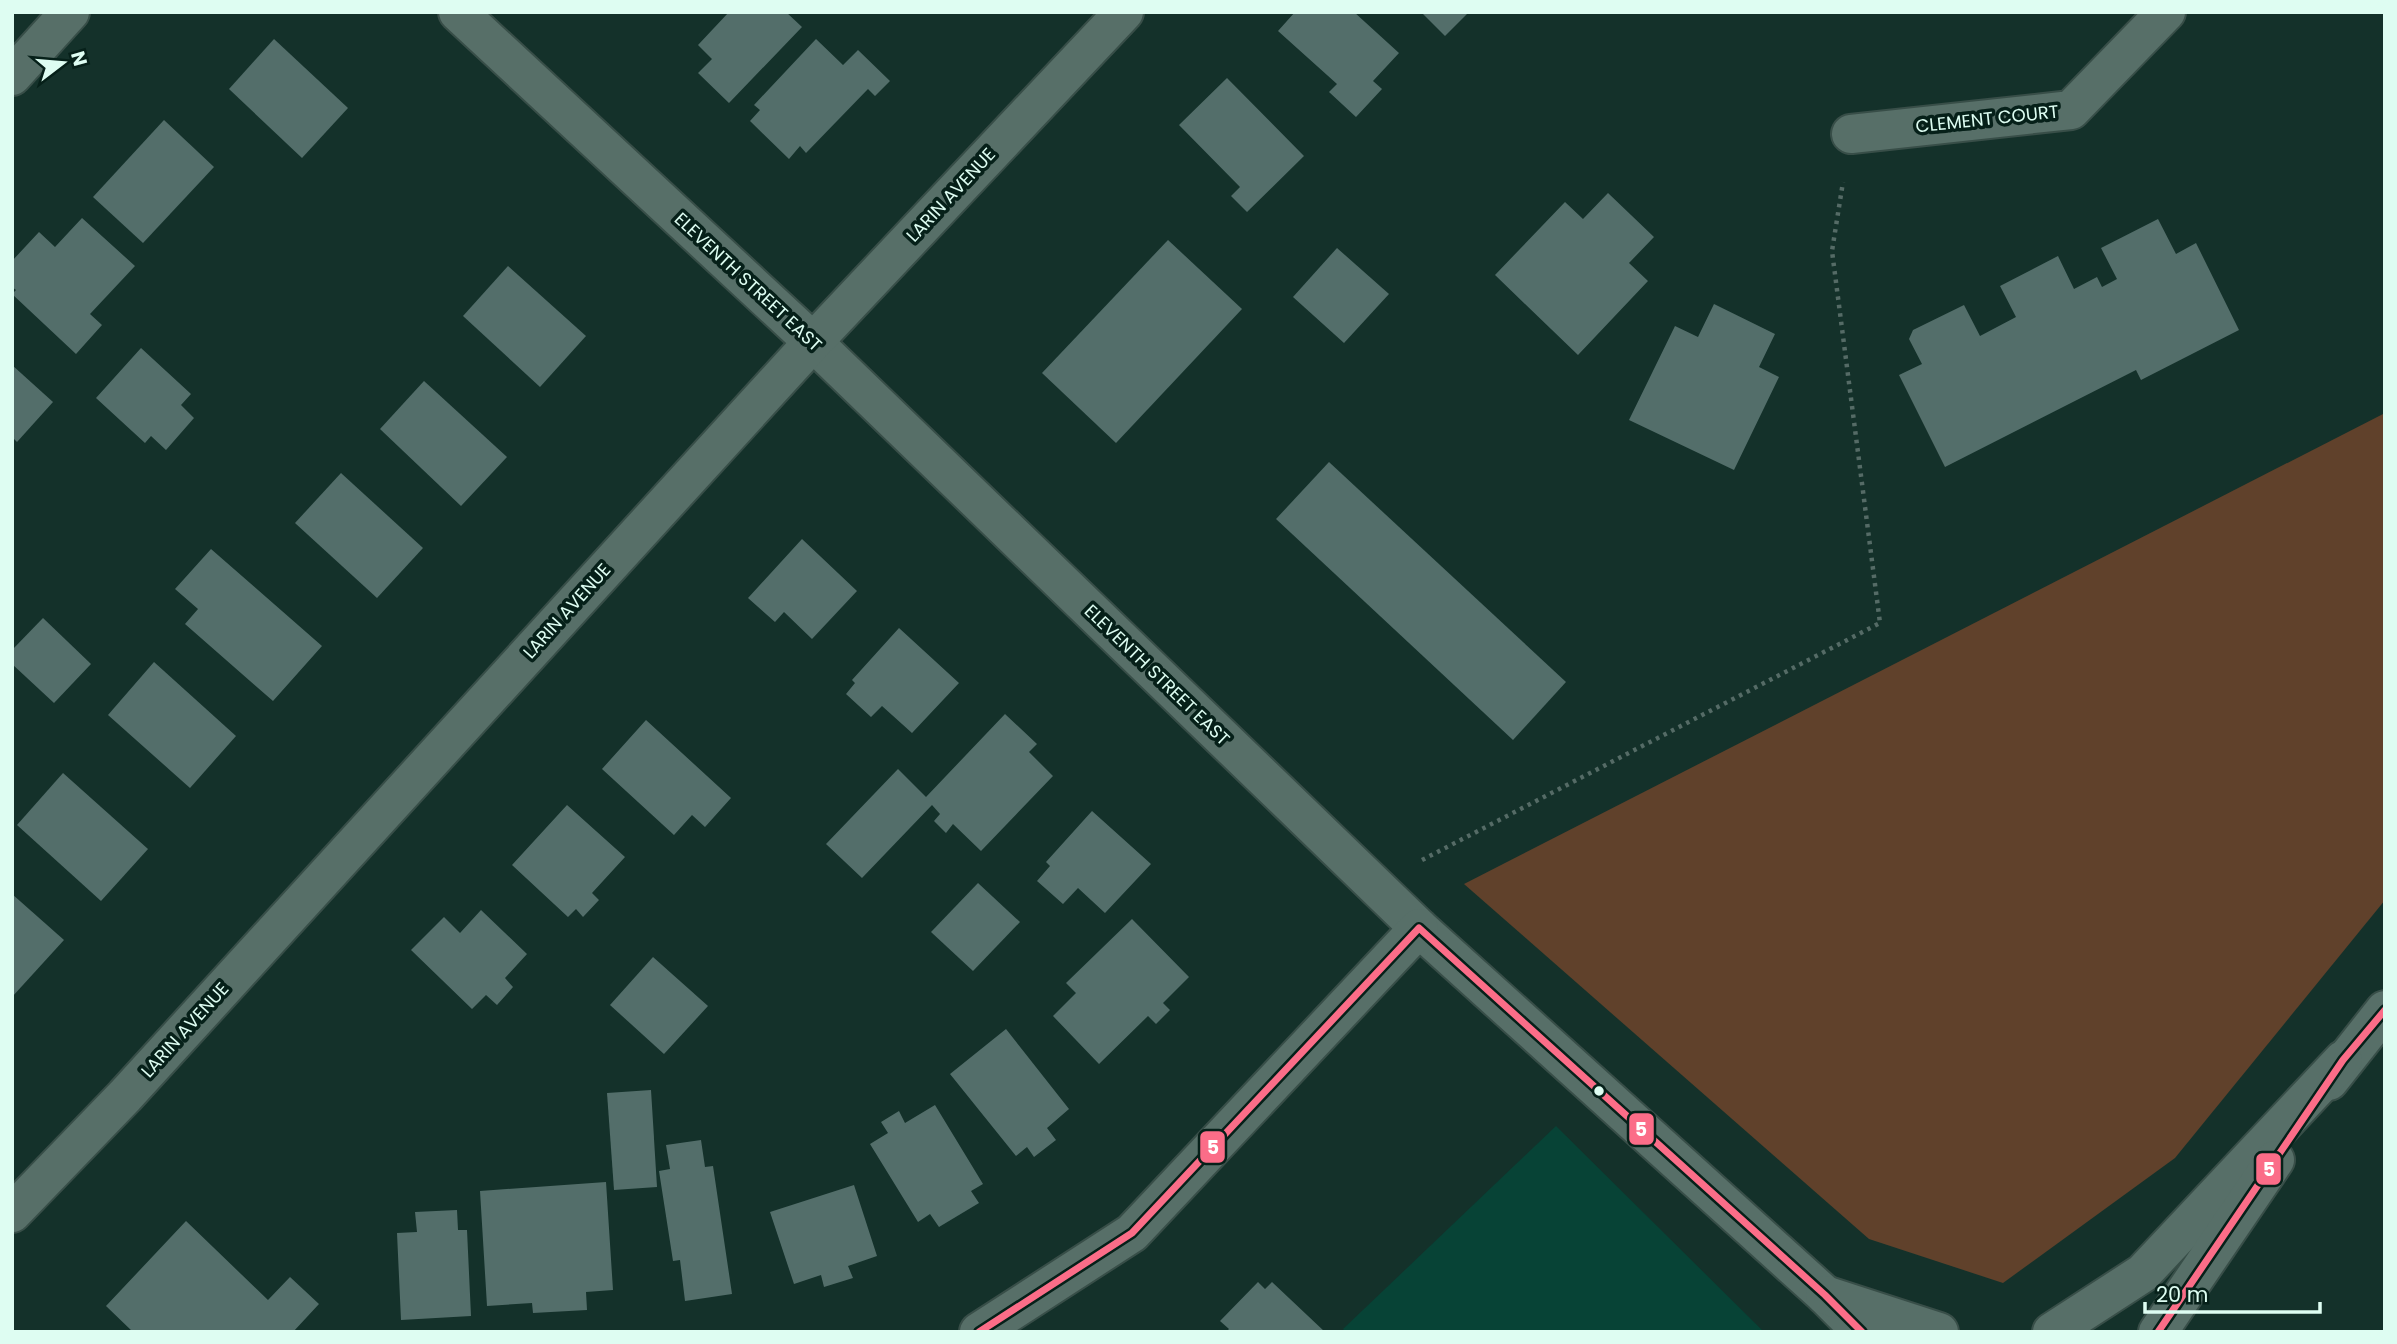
<svg xmlns="http://www.w3.org/2000/svg" width="2397" height="1344" font-family="Poppins,sans-serif">
<style>
.built{fill:#074336}
.green{fill:#60412b}
.building{fill:#536e6a}
.lines{fill:none;stroke-linecap:round;stroke-linejoin:round}
.minor-casing{stroke:#384e48;stroke-width:42}
.secondary-casing{stroke:#384e48;stroke-width:42}
.path{stroke:#556b66;stroke-width:4.5;stroke-dasharray:3.5 5;stroke-linecap:butt}
.minor{stroke:#576f68;stroke-width:38}
.secondary{stroke:#576f68;stroke-width:38}
.bus-1-casing{stroke:#062019;stroke-width:12}
.bus-1{stroke:#fb6d88;stroke-width:7}
.bus-dot{fill:#defdf2;stroke:#062019;stroke-width:2.5}
.labels{text-anchor:middle;stroke-width:7;stroke-linejoin:round;paint-order:stroke}
.street-label{font-size:18px;fill:#defdf2;stroke:#062019}
.line-badge{stroke:#062019;stroke-width:2.5}
.badge-label{font-size:19px;text-anchor:middle;font-weight:bold;fill:#fff}
</style>
<rect width="100%" height="100%" fill="#14312a"/>
<path class="built" d="M1556,1126L1764,1332H1346L1343,1329Z"/>
<path class="green" d="M2385,413V900L2175,1158L2003,1283L1869,1239L1464,884Z"/>
<g class="building">
<path d="M729,12H786L802,27L729,103L698,73L712,59L698,45Z"/>
<path d="M1295,12H1354L1399,53L1373,81L1382,89L1356,117L1329,92L1337,84L1278,31Z"/>
<path d="M1421,12H1469L1445,36Z"/>
<path d="M274,39L348,108L302,158L229,89Z"/>
<path d="M816,39L843,65L858,50L890,81L875,96L868,89L806,153L800,146L789,159L750,121L760,110L754,105Z"/>
<path d="M1227,78L1304,156L1247,212L1231,196L1240,187L1179,125Z"/>
<path d="M164,120L214,167L143,243L93,197Z"/>
<path d="M1608,193L1654,237L1629,263L1648,281L1578,355L1495,275L1565,202L1583,219Z"/>
<path d="M82,218L135,266L90,314L102,325L76,354L12,294L16,290L12,287V261L39,232L55,247Z"/>
<path d="M2158,219L2176,254L2196,243L2239,330L2141,380L2136,370L1945,467L1899,375L1922,364L1909,339L1913,330L1964,305L1980,336L2016,317L2000,286L2058,256L2074,289L2097,277L2102,287L2117,279L2101,248Z"/>
<path d="M1168,240L1242,309L1116,443L1042,373Z"/>
<path d="M1337,248L1389,294L1344,343L1293,297Z"/>
<path d="M508,266L586,336L540,387L463,316Z"/>
<path d="M1714,304L1775,334L1759,367L1779,377L1734,470L1629,420L1675,326L1698,337Z"/>
<path d="M141,348L191,394L181,405L194,418L166,450L151,436L145,443L96,398Z"/>
<path d="M12,365L53,402L17,442L12,437Z"/>
<path d="M424,381L507,457L461,506L380,429Z"/>
<path d="M1329,462L1566,682L1513,740L1276,519Z"/>
<path d="M341,473L423,548L377,598L295,523Z"/>
<path d="M802,539L857,591L812,639L784,612L775,622L748,598Z"/>
<path d="M211,549L322,646L273,701L185,624L198,609L175,589Z"/>
<path d="M43,618L91,664L54,703L12,664V650Z"/>
<path d="M899,628L959,683L912,733L882,706L871,717L846,694L855,683L852,680Z"/>
<path d="M154,662L236,736L190,788L108,715Z"/>
<path d="M1005,714L1037,744L1029,752L1053,776L981,851L953,824L946,833L934,821L940,814L932,805L862,878L826,844L898,769L926,797Z"/>
<path d="M646,720L731,798L705,827L692,815L674,835L602,769Z"/>
<path d="M63,773L148,849L101,901L17,825Z"/>
<path d="M567,805L625,857L592,893L599,900L583,917L576,909L568,917L512,865Z"/>
<path d="M1092,811L1151,864L1105,913L1078,888L1063,904L1037,881L1050,866L1046,862Z"/>
<path d="M978,883L1020,922L973,971L931,932Z"/>
<path d="M12,894L64,940L12,997Z"/>
<path d="M481,910L527,954L505,978L513,987L497,1005L486,995L472,1009L411,950L444,917L460,933Z"/>
<path d="M1132,919L1189,977L1163,1003L1170,1010L1156,1024L1148,1016L1099,1064L1053,1016L1076,993L1066,983Z"/>
<path d="M653,957L708,1006L664,1054L610,1005Z"/>
<path d="M1006,1029L1069,1109L1047,1128L1056,1140L1034,1157L1027,1147L1016,1156L950,1074Z"/>
<path d="M651,1090L657,1187L614,1190L607,1093Z"/>
<path d="M935,1105L983,1184L971,1191L979,1203L939,1227L930,1214L918,1222L870,1144L888,1133L881,1122L899,1111L905,1123Z"/>
<path d="M701,1140L705,1167L713,1166L732,1294L685,1301L680,1260L673,1261L659,1171L670,1169L666,1145Z"/>
<path d="M606,1182L613,1290L586,1292L587,1310L533,1313L532,1303L487,1306L480,1191Z"/>
<path d="M854,1185L877,1256L848,1266L853,1278L824,1287L821,1275L794,1284L770,1212Z"/>
<path d="M457,1210L458,1230H467L471,1316L401,1320L397,1233L417,1232L415,1212Z"/>
<path d="M186,1221L268,1300L290,1277L319,1304L293,1332H133L106,1306Z"/>
<path d="M1258,1282L1265,1289L1272,1282L1325,1332H1226L1229,1329L1220,1321Z"/>
</g>
<g class="lines">
<g class="minor-casing">
<g id="minor">
<path d="M458,12L813,342L1419,928L1825,1295L1862,1332"/>
<path d="M12,76L70,12"/>
<path d="M1851,134L2071,110L2166,12"/>
<path d="M12,1213L125,1096L813,342L1124,12"/>
<path d="M979,1332L1132,1233L1419,928"/>
</g>
</g>
<g class="secondary-casing">
<g id="secondary">
<path d="M2329,1081L2385,1010"/>
<path d="M1825,1295L1939,1332"/>
<path d="M2052,1332L2143,1273L2343,1060"/>
<path d="M2158,1332L2275,1160"/>
</g>
</g>
<path class="path" d="M1422,860L1880,623L1832,251L1843,182"/>
<use href="#minor" class="minor"/>
<use href="#secondary" class="secondary"/>
<g class="bus-1-casing">
<g id="bus-1">
<path d="M979,1332L1132,1233L1419,928L1825,1295L1862,1332"/>
<path d="M2158,1332L2343,1060L2385,1010"/>
</g>
</g>
<use href="#bus-1" class="bus-1"/>
</g>
<circle class="bus-dot" cx="1599" cy="1091" r="6"/>
<g class="labels">
<g class="street-label">
<text transform="translate(1987 119) rotate(-6)" y="6">CLEMENT COURT</text>
<text transform="translate(951 195) rotate(-47)" y="6">LARIN AVENUE</text>
<text transform="translate(748 282) rotate(43)" y="6">ELEVENTH STREET EAST</text>
<text transform="translate(567 611) rotate(-48)" y="6">LARIN AVENUE</text>
<text transform="translate(1157 675) rotate(44)" y="6">ELEVENTH STREET EAST</text>
<text transform="translate(185 1030) rotate(-48)" y="6">LARIN AVENUE</text>
</g>
</g>
<g class="line-badge">
<rect x="1628" y="1112" width="27" height="34" rx="7" fill="#fb6d88"/>
<rect x="1199" y="1130" width="27" height="34" rx="7" fill="#fb6d88"/>
<rect x="2255" y="1152" width="27" height="34" rx="7" fill="#fb6d88"/>
</g>
<g class="badge-label">
<text x="1641" y="1136">5</text>
<text x="1213" y="1154">5</text>
<text x="2269" y="1176">5</text>
</g>
<rect width="2397" height="1344" fill="none" stroke="#defdf2" stroke-width="28"/>
<g transform="translate(63 63) rotate(74)" stroke="#062019" stroke-width="5" paint-order="stroke">
<path d="M0-5L12 26L0 18L-12 26Z" fill="#defdf2"/>
<text y="-10" font-size="19" font-weight="bold" text-anchor="middle" fill="#defdf2">N</text>
</g>
<path d="M2145 1302v10h175v-10" fill="none" stroke="#defdf2" stroke-width="3.5"/>
<text x="2156" y="1302" font-size="21" fill="#defdf2" stroke="#062019" stroke-width="5" paint-order="stroke">20 m</text>
</svg>
